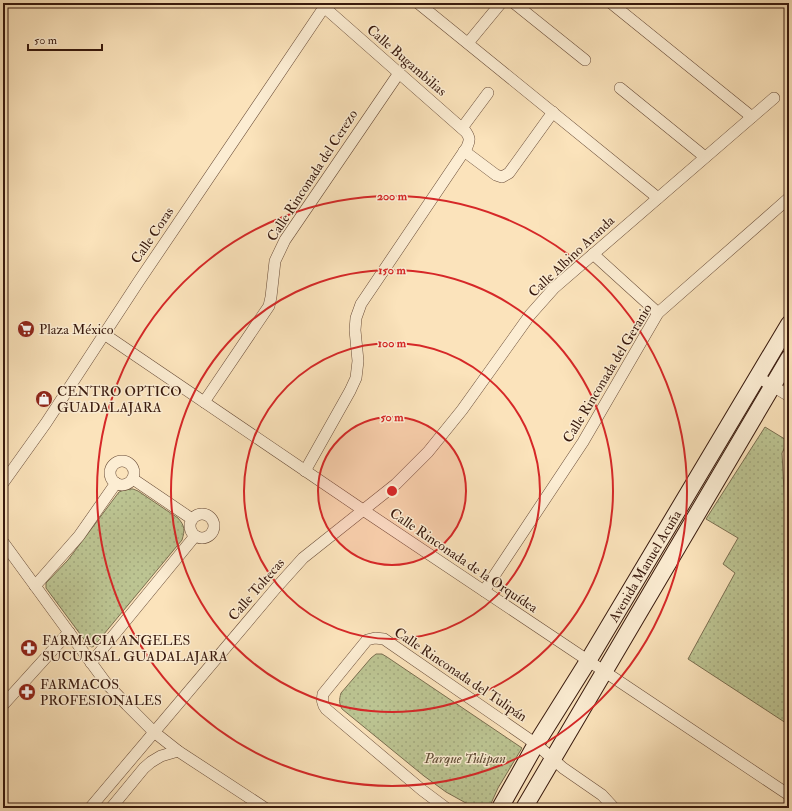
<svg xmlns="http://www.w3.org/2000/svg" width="792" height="811" font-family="'IM FELL Double Pica',serif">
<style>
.park{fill:url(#park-dots);stroke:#7a6e50}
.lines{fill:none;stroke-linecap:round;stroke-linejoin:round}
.street-casing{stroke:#694c38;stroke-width:12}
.secondary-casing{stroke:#38190d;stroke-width:18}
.street{stroke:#fcedd3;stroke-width:11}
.secondary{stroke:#fcedd3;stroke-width:16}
.ring{fill:none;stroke:#d62828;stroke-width:2}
.labels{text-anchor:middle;stroke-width:3;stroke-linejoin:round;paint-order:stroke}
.street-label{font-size:14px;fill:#38190d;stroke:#fcedd3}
.poi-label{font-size:14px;fill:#38190d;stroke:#fcedd3;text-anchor:start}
.park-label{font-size:14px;font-style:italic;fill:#604c35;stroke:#fcedd3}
.centre{fill:#d62828;stroke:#fcedd3;stroke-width:2}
.ring-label{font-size:12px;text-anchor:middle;font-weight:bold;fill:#d62828;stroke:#fcedd3;stroke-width:3;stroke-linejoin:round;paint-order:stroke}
</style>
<defs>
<pattern id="park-dots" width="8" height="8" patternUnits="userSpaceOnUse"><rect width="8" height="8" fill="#bcc492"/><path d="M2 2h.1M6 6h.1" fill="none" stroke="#a2a87d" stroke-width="1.8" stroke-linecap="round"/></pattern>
</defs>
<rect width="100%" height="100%" fill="#fbe3bb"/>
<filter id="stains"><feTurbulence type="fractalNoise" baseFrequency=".005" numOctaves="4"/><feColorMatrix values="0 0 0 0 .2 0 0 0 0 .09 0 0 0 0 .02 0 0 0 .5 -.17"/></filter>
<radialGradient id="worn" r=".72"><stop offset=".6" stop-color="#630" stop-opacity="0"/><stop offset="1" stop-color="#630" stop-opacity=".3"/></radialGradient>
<g class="park">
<path d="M765,427L788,441L782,453L785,510L789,545V725L688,659L735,573L723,564L738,538L706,519Z"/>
<path d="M127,489H133L138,491L178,518C185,526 185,530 182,540L94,646L92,647L89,646L46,588V583L68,560L119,492Z"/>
<path d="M376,654H382L387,657L522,748L498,788L489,808H475L446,792L424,776L342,709C339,703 339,700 341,693L371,658Z"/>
</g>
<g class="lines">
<g class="street-casing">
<g id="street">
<path d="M418,3L658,198"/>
<path d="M514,3L585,60"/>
<path d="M611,3L752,117"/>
<path d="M468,43L501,3"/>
<path d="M620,88L705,157"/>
<path d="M462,128L488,93"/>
<path d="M464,151L496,175L502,177L509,173L553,112"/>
<path d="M593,254L658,313"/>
<path d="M104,334L363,510L789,795"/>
<path d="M758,377L789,396"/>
<path d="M204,402L269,306L271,297L275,261L285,240L399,73"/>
<circle cx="122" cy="473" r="12"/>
<path d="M305,471L350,391L356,378L358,361L355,330L356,318L361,304L467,147C470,140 470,138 466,132L324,7"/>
<path d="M133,479L192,519"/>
<path d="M3,483L46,423L139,281L327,3"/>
<circle cx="202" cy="526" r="12"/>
<path d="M3,542L106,683L127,705L154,732L178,751L265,808"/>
<path d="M35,586L79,536L116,483"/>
<path d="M484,591L583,442L658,313L789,198"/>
<path d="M91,663L195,536"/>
<path d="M3,705L69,632"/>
<path d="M90,808L276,588L303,558L396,484L428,452L462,410L530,315L554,288L774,98"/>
<path d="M111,808L144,768L151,762L161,756L178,751"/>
<path d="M446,808L422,790L326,709C322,704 322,700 323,694L367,640L375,638L384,639L536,744L563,768L602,795L614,808"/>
</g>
</g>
<g class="secondary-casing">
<g id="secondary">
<path id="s1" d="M500,808L536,744L588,661L789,324"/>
<path d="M524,808L789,358"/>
</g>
</g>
<use href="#street" class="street"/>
<use href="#secondary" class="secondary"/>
</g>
<circle cx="392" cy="491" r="74" fill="#d62828" fill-opacity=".12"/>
<g class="ring">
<circle cx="392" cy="491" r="74"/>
<circle cx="392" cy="491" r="148"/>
<circle cx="392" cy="491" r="221"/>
<circle cx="392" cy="491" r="295"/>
</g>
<defs>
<g id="supermarket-disc" transform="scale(0.9)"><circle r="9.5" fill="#8f2418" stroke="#fcedd3"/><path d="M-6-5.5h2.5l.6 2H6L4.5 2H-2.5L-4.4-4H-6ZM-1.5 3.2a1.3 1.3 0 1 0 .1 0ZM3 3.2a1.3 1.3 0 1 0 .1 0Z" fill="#fff"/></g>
<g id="shop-disc" transform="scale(0.9)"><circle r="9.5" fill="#8f2418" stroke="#fcedd3"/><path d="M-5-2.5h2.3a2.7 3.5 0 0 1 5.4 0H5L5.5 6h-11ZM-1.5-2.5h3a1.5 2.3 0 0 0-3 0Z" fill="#fff"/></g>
<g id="pharmacy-disc" transform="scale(0.9)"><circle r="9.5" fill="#8f2418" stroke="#fcedd3"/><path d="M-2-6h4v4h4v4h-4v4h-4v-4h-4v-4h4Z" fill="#fff"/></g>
</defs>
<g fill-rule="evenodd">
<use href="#supermarket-disc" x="26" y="329"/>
<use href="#shop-disc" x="44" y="399"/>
<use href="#pharmacy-disc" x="29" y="648"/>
<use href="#pharmacy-disc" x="27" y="692"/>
</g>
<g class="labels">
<g class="street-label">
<text transform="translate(407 60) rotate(41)" y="5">Calle Bugambilias</text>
<text transform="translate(312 175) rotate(-57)" y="5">Calle Rinconada del Cerezo</text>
<text transform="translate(152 235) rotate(-56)" y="5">Calle Coras</text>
<text transform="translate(571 256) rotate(-43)" y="5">Calle Albino Aranda</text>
<text transform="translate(607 373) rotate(-59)" y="5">Calle Rinconada del Geranio</text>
<text transform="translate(464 560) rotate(34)" y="5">Calle Rinconada de la Orquídea</text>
<text dy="5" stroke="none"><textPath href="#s1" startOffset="282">Avenida Manuel Acuña</textPath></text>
<text transform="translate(256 589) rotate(-49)" y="5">Calle Toltecas</text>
<text transform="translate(461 674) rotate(34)" y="5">Calle Rinconada del Tulipán</text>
</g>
<g class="poi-label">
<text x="39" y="334">Plaza México</text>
<text x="57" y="396">CENTRO OPTICO<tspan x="57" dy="16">GUADALAJARA</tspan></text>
<text x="42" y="645">FARMACIA ANGELES<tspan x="42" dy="16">SUCURSAL GUADALAJARA</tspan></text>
<text x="40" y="689">FARMACOS<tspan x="40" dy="16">PROFESIONALES</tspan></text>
</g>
<g class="park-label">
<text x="465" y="763">Parque Tulipan</text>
</g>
</g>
<circle cx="392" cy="491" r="6" class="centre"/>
<g class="ring-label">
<text x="392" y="200">200 m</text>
<text x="392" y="274">150 m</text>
<text x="392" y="347">100 m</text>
<text x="392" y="421">50 m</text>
</g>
<rect width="792" height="811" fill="none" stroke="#fbe3bb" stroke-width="16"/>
<rect x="4" y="4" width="784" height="803" fill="none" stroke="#38190d" stroke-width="2"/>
<rect x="8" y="8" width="776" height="795" fill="none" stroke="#38190d"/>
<path d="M28 44v6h74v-6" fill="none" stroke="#38190d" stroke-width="2"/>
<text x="34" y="44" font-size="12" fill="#38190d" stroke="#fcedd3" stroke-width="3" paint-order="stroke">50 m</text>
<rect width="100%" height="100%" filter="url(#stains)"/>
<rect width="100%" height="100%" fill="url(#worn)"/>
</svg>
